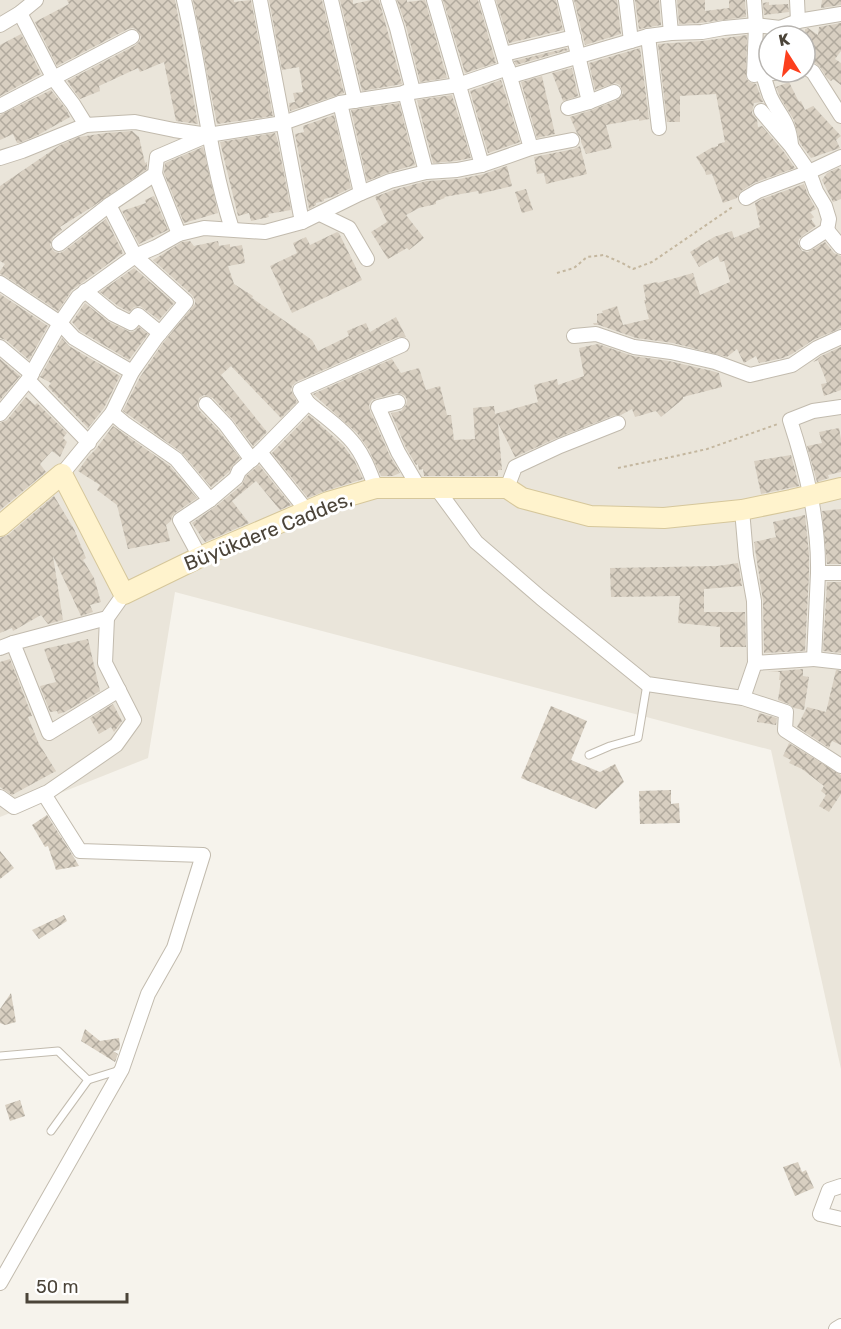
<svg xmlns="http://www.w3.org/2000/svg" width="841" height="1329" font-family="Rubik,sans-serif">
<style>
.residential{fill:#eae5da;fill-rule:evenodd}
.building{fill:url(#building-cross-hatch)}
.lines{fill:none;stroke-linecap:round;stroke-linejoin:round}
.lane-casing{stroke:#c2bbae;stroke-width:9}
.street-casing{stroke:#c2bbae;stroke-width:16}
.secondary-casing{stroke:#d6c79b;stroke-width:22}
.path{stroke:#c4b79f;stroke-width:2;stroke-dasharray:3 3;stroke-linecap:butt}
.lane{stroke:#fff;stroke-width:7}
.street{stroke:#fff;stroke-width:14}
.secondary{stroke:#fff3cd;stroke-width:20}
.labels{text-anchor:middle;stroke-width:6;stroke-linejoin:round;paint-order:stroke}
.street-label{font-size:20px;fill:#4b4439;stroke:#fff}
</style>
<defs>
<pattern id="building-cross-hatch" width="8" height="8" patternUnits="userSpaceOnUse" patternTransform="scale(1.5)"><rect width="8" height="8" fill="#d8cfc1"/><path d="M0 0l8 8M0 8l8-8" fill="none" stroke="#b1aa9e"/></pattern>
</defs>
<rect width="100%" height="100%" fill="#f6f3ec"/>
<path class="residential" d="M0,0H841V1069L771,750L175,592L148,758L0,817ZM769,36H805V72H769Z"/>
<g class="building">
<path d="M67,0H175L198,124L176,121L164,62L140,72L138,68L99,86L100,91L80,99L67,81L136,45L140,41L141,37L137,30L133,28L128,29L57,66L35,22L69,4Z"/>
<path d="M193,0H234V2L251,0L273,116L217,124Z"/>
<path d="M269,0H322L344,93L290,111L289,103L295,102L293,93L303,92L299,67L282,70Z"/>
<path d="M340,0H353V4L371,0H379L402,84L362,91Z"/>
<path d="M397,0H407V2L425,0L447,78L420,82L406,26Z"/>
<path d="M443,0H478L496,63L465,73Z"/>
<path d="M496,0H556L563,30L509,43Z"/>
<path d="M574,0H617L621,34L585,45Z"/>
<path d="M635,0H659L661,25L639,29Z"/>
<path d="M677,0H705V11L729,8V0H745L746,17L700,23L679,24Z"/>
<path d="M822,0H841V5L821,8Z"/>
<path d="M769,2V5L788,4L789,12L764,15L763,3Z"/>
<path d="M841,23V51L835,59L841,63V85L833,79L831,81L827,78L820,67L811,60L815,56L805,50V29L808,28L818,35L819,27Z"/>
<path d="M21,34L41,74L0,96V45Z"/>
<path d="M747,35L746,78L749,82L756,84L763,102L754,103L752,113L757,120L758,127L762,126L784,152L795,168L754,183L741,191L737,198L723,203L712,174L706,175L705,171L696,157L711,148L718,146V144L725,142L716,94L680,96V122H667L658,44L702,41Z"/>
<path d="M765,36H769V64L763,63Z"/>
<path d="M567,48L568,50L516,65L514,61Z"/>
<path d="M640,48L649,119L639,121V119L606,125L612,148L586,154L581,142V138L577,133L570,117L592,110L617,100L621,97L623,93L620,85L615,83L595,90L589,63Z"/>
<path d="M572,68L578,96L563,101L552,73Z"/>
<path d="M542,76L555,134L537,138L521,82Z"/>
<path d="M501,80L520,142L488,153L470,91Z"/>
<path d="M789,82L799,102L801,101L805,110L813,106L841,136L836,140L840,148L811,158L800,143L794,120L781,99L776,87Z"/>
<path d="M51,90L66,109L70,117L38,135L19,143H17L13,134L0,140V115Z"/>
<path d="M452,95L471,158L456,161L433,163L417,100Z"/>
<path d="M399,103L415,165L387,173L367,181L351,110Z"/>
<path d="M334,115L351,188L332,197L324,199V201L316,203V205L309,209L295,134L304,132L303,126Z"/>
<path d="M132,131L139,137L145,163L147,162V169L92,207L60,227L62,230L53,237L50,245L52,249L55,252L60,253L64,251L106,219L123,253L72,290L58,311L5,276L0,274V271L5,264L0,261V186L60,145L79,137L106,133Z"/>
<path d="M275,133L277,138L291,210L268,214L269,217L251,221L249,213L238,216L220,142Z"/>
<path d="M580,146L587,174L546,184L544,173L537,174L534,157L574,149Z"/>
<path d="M203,147L218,213L184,223L164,173L165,163Z"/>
<path d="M507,166L512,186L479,194L478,191L444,197L445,198L436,201V204L419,208L406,215L424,238L409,250L407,248L388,259L371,232L387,222L375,197L393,190L427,181L459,179L484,174Z"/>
<path d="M838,168L841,170V199L833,202L822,180L827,173Z"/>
<path d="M804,184L808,195L816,209L810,212L814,217L811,219L816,226L802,236L799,239L798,244L802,251L808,252L825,242L834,253L841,256V328L813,340L792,354L783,358L759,363L756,356L744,363L737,349L727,357L673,343L636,338L599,325H594L593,323H597V314L603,313L602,311L617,306L623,325L649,319L644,300H646L643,285L657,282L658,283L693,273L700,295L730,282L724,261L720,262L718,256L699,267L690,252L714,237L732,231L734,238L760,227L755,203L762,199Z"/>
<path d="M526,189L533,210L522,213L515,192Z"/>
<path d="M154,196L168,230L139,244L122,211L146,203L145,200Z"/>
<path d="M337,232L339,233L362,280L292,313L270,266L297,253L293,243L306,237L310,245Z"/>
<path d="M190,241L194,246L218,241L219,246L230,244V247L242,245L245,263L228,266L234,284L253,296L252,298L312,340L318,351L349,336L347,331L366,323L370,332L396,317L406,337H398L296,382L292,386L291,390L297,402L281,418L231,366L221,375L267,432L253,446L233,420L213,398L204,395L199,398L197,406L199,410L219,431L240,458L233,465L229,472L211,487L181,452L123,411L140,377L163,343L195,304V300L192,295L153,260L182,242Z"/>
<path d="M134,268L174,303L159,320L140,306L134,307L129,312L118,306L100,292Z"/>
<path d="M0,294L48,326L29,360L6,340L0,338Z"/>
<path d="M85,303L109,322L130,332L135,331L139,327L148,334L129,360L80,331L72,322Z"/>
<path d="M62,338L69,346L120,376L104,408L88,428L48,387L51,383L40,377Z"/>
<path d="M598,344L633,356L669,361L712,371L719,373L722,387L683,397V399L661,417L656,411L635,417L632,409L621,415H615L557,438L515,457L498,423L502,470H498V476H424L423,469L419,470L418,464L416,465L406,448L391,413L401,411L406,405L407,400L405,396L401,394L396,393L375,399L372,400L369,405L370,411L390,456L400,473L393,476H381L369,450L357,433L313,394L392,359L401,373L419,368L426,390L440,386L447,415H451L454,440L475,439L473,408L494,406L495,414L538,402L534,385L557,379L558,385L584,376L579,348Z"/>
<path d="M841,347V390L824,396L821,384L827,383L818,360L813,362L821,356Z"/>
<path d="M0,359L20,376L0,400Z"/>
<path d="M26,397L35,405L37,403L67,433L63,438L67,442L60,457L52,451L40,464L46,472L0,510V423L7,420Z"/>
<path d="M309,415L343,445L354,460L363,479L325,491L308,498L272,453Z"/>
<path d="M113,426L170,466L197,498L175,513L172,516L171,521L166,525L170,541L128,549L117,505L97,490L100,485L78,471L88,457L96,449Z"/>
<path d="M839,428L841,439V472L828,475L829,478L817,482L807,446L822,443L819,432Z"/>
<path d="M791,455L799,486L761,494L754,461Z"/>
<path d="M259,465L291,505L280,510L256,481L232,501L249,523L205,542L192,523L215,507L242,485L246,476Z"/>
<path d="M54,496L74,529L86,558L83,560L94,578L101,602L90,605L93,612L81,616L53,556L63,620L48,624L41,615L13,631L12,628L0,633V538L8,535Z"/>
<path d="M841,509V564H827L822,511Z"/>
<path d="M805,515L809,554V573L805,651L764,653L763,601L754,542L776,537L773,522Z"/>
<path d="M738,563L742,586L704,589V612H745L746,647H720V627L678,623L680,596L611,597L610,568L717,566Z"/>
<path d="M827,582H841V653L823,651Z"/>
<path d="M88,639L100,691L65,712L58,714L57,711L50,712L40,686L56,682L44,649Z"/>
<path d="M10,659L32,716L28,717L39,744L56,771L12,795L0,787V662Z"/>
<path d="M803,669V676L809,677L804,710L794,708L789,704L778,700L781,680H779L780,672H768Z"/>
<path d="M836,670L841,671V745L832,741L829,748L797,727L807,707L826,712Z"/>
<path d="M113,704L122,721L114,732L111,727L99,734L90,718Z"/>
<path d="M551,706L587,721L571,760L600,772L615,764L624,782L596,809L521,778Z"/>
<path d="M759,713L777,718L776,725L757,722Z"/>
<path d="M789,743L841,775V794L829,812L819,806L826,795L821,791L824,786L802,769L789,763L791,760L783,756Z"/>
<path d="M671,790V804L679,803L680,823L640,824L639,791Z"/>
<path d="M47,815L75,859L79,866L56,870L48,846L45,847L32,825Z"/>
<path d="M0,851L14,868L0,879Z"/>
<path d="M64,915L67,921L39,939L32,930Z"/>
<path d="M11,993L16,1022L5,1025L0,1023V1009Z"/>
<path d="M85,1029L100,1041L119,1038L120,1046L119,1050L113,1051L118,1054L115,1062L81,1041Z"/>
<path d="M20,1100L25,1116L10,1121L5,1105Z"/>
<path d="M798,1162L802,1172L806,1170L814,1188L795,1196L783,1167Z"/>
</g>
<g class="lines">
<g class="lane-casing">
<g id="lane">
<path d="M589,755L610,746L638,738L647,684"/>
<path d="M0,1056L58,1051L88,1080L120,1070"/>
<path d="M51,1131L88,1080"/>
</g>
</g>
<g class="street-casing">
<g id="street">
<path d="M184,0C202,76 208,154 232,229"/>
<path d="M260,0L302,222"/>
<path d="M331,0L355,101"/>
<path d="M388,0L397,28L413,91"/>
<path d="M434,0L482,165"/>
<path d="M487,0L531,148"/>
<path d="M565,0L589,102L614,92"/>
<path d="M626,0L631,41"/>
<path d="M668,0L671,33"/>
<path d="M754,0L756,25L754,75C763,72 770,75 778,72"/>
<path d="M797,0L798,21"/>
<path d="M20,13L54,79L73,104L86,125"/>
<path d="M0,25L20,13L36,0"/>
<path d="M648,36L659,128"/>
<path d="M504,54L574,37"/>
<path d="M805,67L813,72L841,116"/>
<path d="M762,72C765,80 767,88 770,96C779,116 789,120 791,145"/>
<path d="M511,76L648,36L671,33L702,32L724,28L756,25L780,28L798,21L841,14"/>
<path d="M405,92L426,172"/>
<path d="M340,103L361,193"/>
<path d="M0,106L132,37"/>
<path d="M568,108L589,102"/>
<path d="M761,111L791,146L809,172L816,191L825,206L829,219L827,230L807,243"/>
<path d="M0,158L22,151L86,125L135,122L174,130L208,135L283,123L340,103L458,85L508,68"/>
<path d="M155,174L179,234"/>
<path d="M746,198L758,191L809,172L841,157"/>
<path d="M109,205L135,256L186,302L156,338L132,372"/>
<path d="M320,214L349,228L367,259"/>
<path d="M827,230L841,247"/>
<path d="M59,244L109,205L155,174L157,157L206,136"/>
<path d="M0,283L60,323L74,338L94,350L132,372L112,413L62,474"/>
<path d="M85,291L113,314L131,323L138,315L160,333"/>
<path d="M574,336L596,334L634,347L671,352L715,362L750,375L792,365L817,348L841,337"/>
<path d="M0,347L32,374"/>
<path d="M28,380L89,443"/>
<path d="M398,402L378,407L398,452L419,488"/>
<path d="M308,403L300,390L402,345"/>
<path d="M206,404L226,425L252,460"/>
<path d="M841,407L813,411L790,420C806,469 819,520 818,573H841"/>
<path d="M112,413L124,423L176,459L210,500L180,520L200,557"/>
<path d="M0,414L28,380L60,323L78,297L135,256L156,247L179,234L204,228L265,232L302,222L361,193L390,181L426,172L457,170L482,165L531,148L572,140"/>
<path d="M260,452L307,511"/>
<path d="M507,488L515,467L560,446L618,423"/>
<path d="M437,489L476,542L541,598L647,684L743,698L786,712L785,730L841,766"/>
<path d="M210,500L236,478L239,471L260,452L308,403C324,416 343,429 355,445C365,458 370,473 376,488"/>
<path d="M742,510L746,556L754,601L755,663L743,698"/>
<path d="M818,573L814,659L841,662"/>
<path d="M13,643L49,733L119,690"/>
<path d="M0,648L13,643L107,618L124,594"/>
<path d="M755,663L814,659"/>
<path d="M0,797L14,807L48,792L116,745L134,720L105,663L107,618"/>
<path d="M841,1186L829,1190L820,1214L841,1219"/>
<path d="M0,1283L122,1069L148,994L174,948L203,855L80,851L44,794"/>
<path d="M836,1329L841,1326"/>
</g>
</g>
<g class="secondary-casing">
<path id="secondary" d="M0,526L62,474L124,594L200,557L307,511L328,502L376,488H507L522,498L590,516L664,518L742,510L791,500L841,488"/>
</g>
<g class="path">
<path d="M557,273L574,268L587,257L604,255L622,263L633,269L652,262L734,206"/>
<path d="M618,468L676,456L707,449L778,424"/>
</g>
<use href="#lane" class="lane"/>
<use href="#street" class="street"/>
<use href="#secondary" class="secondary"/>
</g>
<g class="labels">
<g class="street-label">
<text transform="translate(268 531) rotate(-22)" y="7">Büyükdere Caddes,</text>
</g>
</g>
<g transform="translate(787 54) rotate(348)"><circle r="28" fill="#ffffff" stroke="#b7b4b0" stroke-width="1.5"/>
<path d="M0-4.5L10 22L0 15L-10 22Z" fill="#fc3f1d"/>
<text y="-9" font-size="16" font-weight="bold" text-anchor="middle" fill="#4b4439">K</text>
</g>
<path d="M27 1293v9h100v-9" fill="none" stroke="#4b4439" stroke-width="3"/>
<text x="36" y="1293" font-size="18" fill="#4b4439" stroke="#ffffff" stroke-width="4.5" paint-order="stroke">50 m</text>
</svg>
